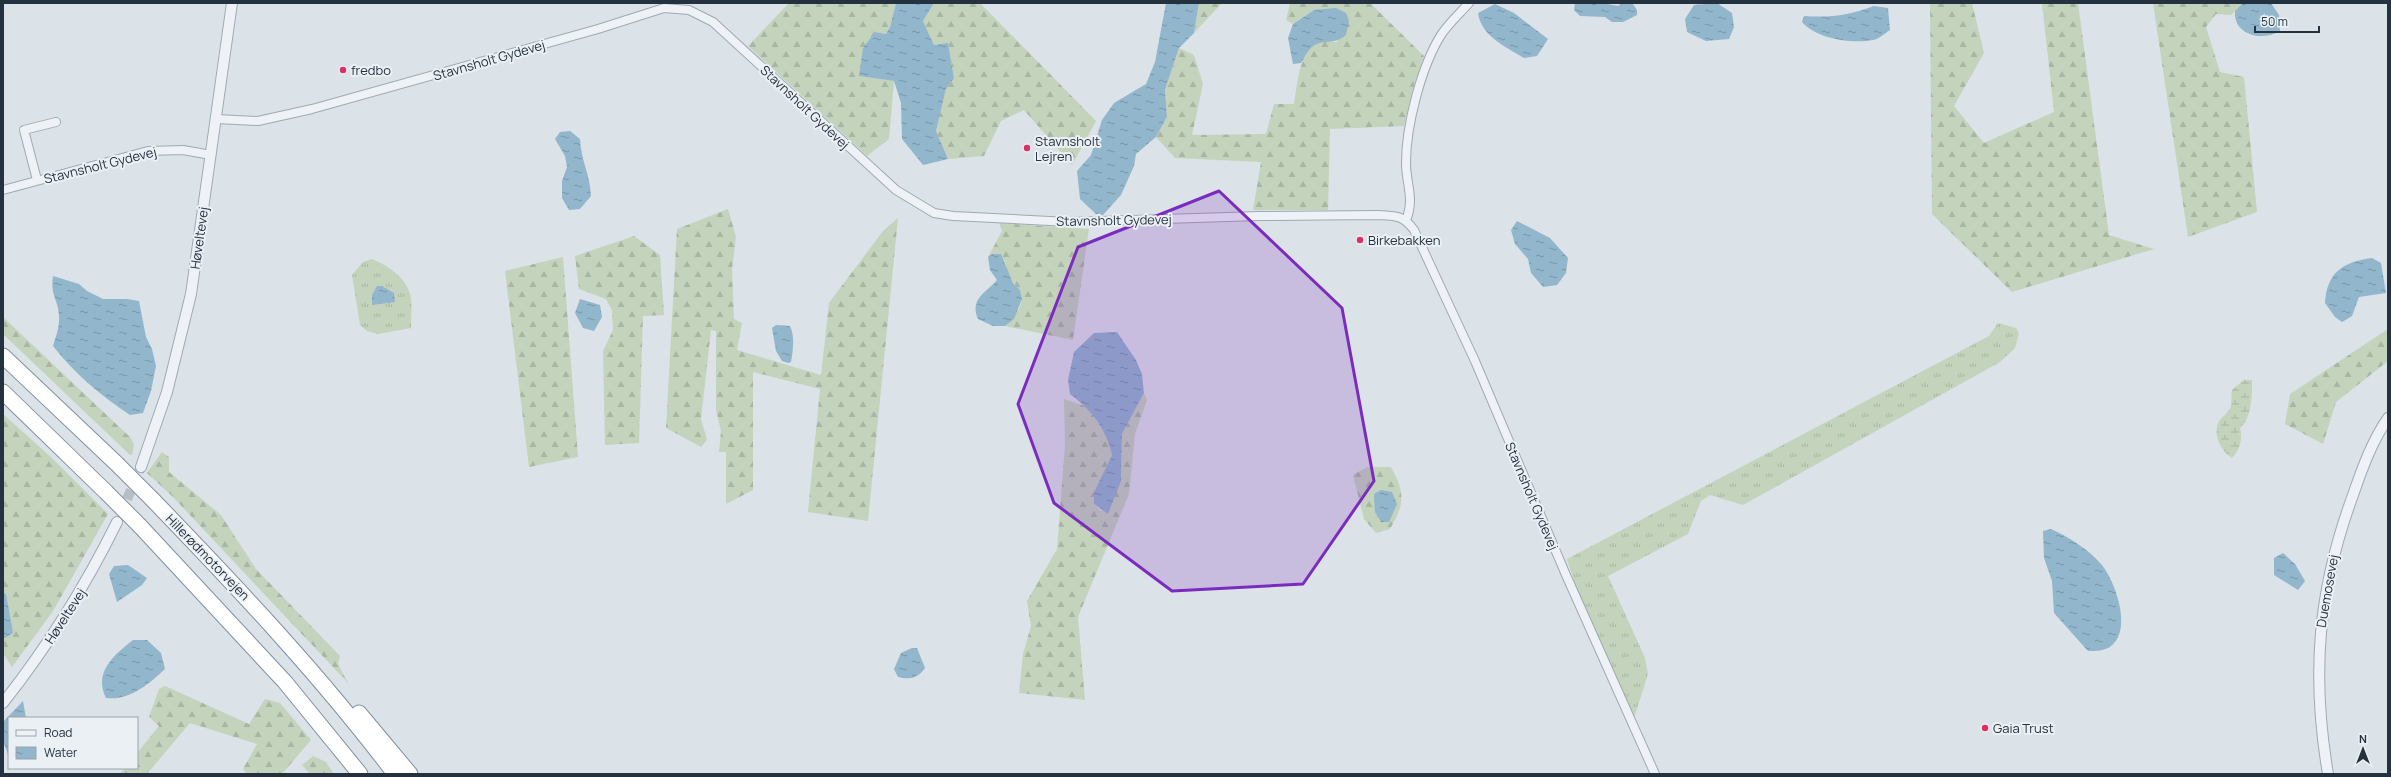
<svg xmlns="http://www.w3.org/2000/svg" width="2391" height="777" font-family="Manrope,sans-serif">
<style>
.grass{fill:url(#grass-tufts)}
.forest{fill:url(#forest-firs)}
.wetland{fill:url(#wetland-marsh)}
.water{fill:url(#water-ripples)}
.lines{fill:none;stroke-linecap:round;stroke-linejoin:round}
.tertiary-tunnel{stroke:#b6bfc6;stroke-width:10;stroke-dasharray:10 5;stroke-linecap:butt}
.minor-casing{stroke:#a0a9b2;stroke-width:10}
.tertiary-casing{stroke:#a0a9b2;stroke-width:12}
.motorway-casing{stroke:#8191a0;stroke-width:17}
.minor{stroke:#eef2f6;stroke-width:8}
.tertiary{stroke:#eef2f6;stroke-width:10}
.motorway{stroke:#fff;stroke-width:15}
.motorway-bridge-casing{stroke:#8191a0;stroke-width:17;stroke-linecap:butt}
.motorway-bridge{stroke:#fff;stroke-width:15}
.marked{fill:#7b2cbf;fill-opacity:0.2;stroke:#7b2cbf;stroke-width:3;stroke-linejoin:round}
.poi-dot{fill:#dc3160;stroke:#ebf0f5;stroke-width:1.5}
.labels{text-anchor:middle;stroke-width:4;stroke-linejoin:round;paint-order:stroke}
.street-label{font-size:13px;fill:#24313f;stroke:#ebf0f5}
.poi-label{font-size:13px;fill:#24313f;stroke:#ebf0f5;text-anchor:start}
</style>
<defs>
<pattern id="grass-tufts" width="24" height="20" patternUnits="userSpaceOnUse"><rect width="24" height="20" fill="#c4d3bc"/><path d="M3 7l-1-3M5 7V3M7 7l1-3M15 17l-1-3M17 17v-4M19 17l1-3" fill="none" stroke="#a8b6a3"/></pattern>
<pattern id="forest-firs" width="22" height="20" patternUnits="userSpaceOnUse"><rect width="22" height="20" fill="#c4d3bc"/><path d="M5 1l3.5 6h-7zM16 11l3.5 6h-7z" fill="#a8b6a3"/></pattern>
<pattern id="wetland-marsh" width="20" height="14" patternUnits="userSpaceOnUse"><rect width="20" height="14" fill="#c4d3bc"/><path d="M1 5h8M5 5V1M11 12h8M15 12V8" fill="none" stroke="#a8b6a3"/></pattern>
<pattern id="water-ripples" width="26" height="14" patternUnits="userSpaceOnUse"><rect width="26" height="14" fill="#92b6cc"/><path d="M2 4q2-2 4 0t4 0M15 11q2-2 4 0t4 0" fill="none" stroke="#7795a7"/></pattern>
</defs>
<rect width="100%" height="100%" fill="#dbe2e8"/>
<g class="grass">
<path d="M372,259C386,265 403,275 409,291C413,300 411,317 411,328L378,334L367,331L360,325L352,275L363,262Z"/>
<path d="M1998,323L2016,328L2019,334L2015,348L2000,362L1743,505L1710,495L1701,501L1688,534L1608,576L1645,658L1648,674L1634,718L1579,596L1567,559L1989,336Z"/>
</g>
<g class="forest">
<path d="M789,3H896L890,27L886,34L875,32L860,76L894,81L889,139L867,156L748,46Z"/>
<path d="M934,3H980L1096,121L1072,165L1024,110L1001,121L984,156L948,159L936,131L946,89L954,78L948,44L934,45L923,21Z"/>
<path d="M1199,3H1222L1194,33Z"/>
<path d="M1290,3H1370L1424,56L1414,85L1404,126L1330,129L1328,210H1253L1261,162L1175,158L1156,137L1167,117L1165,90L1179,48L1194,55L1203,84L1192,135L1266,134L1274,104H1294C1297,87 1299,49 1319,42C1324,41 1332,42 1338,42L1314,10L1293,24L1286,20Z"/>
<path d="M1930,3H1972L1984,53L1954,106L1984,143L2054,112L2042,3H2078L2109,235L2154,249L2012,292L1932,214Z"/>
<path d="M2153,3H2243L2231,15L2216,14L2206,27L2220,72L2244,77L2257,212L2188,237Z"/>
<path d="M728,209L736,237L732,269L734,319L742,323L737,350L821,375L829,303L883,231L898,218L868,521L808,512L820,389L753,372V490L726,504V452H719L721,431L716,410V331L711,330L701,419L707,440L701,447L666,428L677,229Z"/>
<path d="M999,223L1089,229L1073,340L1005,326C1040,292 1009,292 1005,261L993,254L988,257L1002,231Z"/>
<path d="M634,236L660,255L664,315L643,316L639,443L605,445L603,351L613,330L612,310L606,299L579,289L575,256Z"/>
<path d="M563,257L578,457L529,467L505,271Z"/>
<path d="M3,317L131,438L134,445L132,455H130L3,334Z"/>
<path d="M2388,329V361L2336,402L2323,444L2285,424L2290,394Z"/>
<path d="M1144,393L1147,400L1135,434L1129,494L1078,617L1085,700L1019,693L1023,654L1031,626L1027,601L1057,549L1065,445L1064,399L1088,407L1108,438L1112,455L1094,492V504L1101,511L1121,481L1122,434Z"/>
<path d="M3,414L52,458L108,514L53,611L12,667L3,653Z"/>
<path d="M162,452L169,457V472L221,515L256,569L340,656L338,664L348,683L172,496L147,473Z"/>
<path d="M1367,467H1391C1405,493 1405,503 1390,529L1376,533L1364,519L1353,475Z"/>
<path d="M165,686L249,724L265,699L280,703L311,740L282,774H247L243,769L257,744L190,723L147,774H120L125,768H137V753L159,726L149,717L159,689Z"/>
<path d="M313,756L326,762L334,774H310L302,765Z"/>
</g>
<path class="wetland" d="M2244,380H2252C2252,395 2252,418 2240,428C2243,438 2240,450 2232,458C2222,452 2213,436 2218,423C2221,417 2229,413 2231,406C2232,402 2231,395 2232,390Z"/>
<g class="water">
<path d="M896,3H934L923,21L934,45L948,43L954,78L946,89L936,131L948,159L923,165L902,139L901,103L894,81L859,76L863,48L875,32L886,34L890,27Z"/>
<path d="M1166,3H1199L1194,33L1179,48L1165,90L1167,117L1156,137L1136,154L1134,166L1121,195L1103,215L1096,214L1080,199L1077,171L1091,155L1102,120L1114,103L1146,84L1155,62Z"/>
<path d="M1575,3H1602L1618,6L1623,3H1632L1637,10V15L1623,22H1612L1605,17L1580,16L1574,10Z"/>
<path d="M1717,3L1732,13L1734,27L1729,39L1706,41L1687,32L1685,19L1694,5Z"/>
<path d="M2243,3H2271L2279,15L2280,31C2262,42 2233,35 2235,11Z"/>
<path d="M1495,4L1514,13L1548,39L1537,56L1524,58C1506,47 1481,36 1478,13Z"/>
<path d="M1874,6L1888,8L1890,30C1885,33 1879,39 1873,40C1852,44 1817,39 1802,22L1804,16C1830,18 1850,15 1874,6Z"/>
<path d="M1336,8L1346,13L1349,21L1346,35C1332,47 1321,37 1310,49C1306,53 1304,59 1301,63L1293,64L1288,38L1293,24L1314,10Z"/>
<path d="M570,131L580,139C581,161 590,174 591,196L580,209L569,210L562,198V181L567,167L565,156L555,139L560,132Z"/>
<path d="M1517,221L1550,238L1568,258L1566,273L1557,285L1543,287L1531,273L1528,259L1515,244L1511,230Z"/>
<path d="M992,254H1001L1013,283L1020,290L1022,299L1014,319L1005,326H993L978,319C969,299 987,292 997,280L990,270L988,257Z"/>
<path d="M2372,258L2381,263L2386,293L2359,297L2352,316L2342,322L2335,317L2325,303C2327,272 2343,262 2372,258Z"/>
<path d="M53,276L79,284L87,291L103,299H127L139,301L146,337L152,349L156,366L151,391L143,413L130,415C99,394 76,375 53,346C56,336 60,326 59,315C58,299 50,295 53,276Z"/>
<path d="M377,286H382L394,293L395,302L372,305V295Z"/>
<path d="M580,299L600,305L602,317L594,331L583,328L575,313Z"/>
<path d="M776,325L790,326C795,336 793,351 791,362L788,363L782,361L776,351L772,328Z"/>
<path d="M1117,332L1136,360L1142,374L1144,393L1122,434L1121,481L1108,514L1094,504V492L1112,455C1106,429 1092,410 1070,394L1068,380L1074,352L1094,333Z"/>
<path d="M1381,490L1392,492L1397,504L1389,522H1381L1375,512L1374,494Z"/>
<path d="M2051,529C2069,537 2088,549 2101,564C2115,580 2133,630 2111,646C2104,651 2096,651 2088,651L2054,613L2052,581L2044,558L2043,531Z"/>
<path d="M2283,553L2295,564L2305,581L2298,590L2274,575V558Z"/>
<path d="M128,565L147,578L142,585L117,602L109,574L114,566Z"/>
<path d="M3,593L6,594L13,633L5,638L3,636Z"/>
<path d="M133,640H147L161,653L165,669C149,684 129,701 106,698C93,672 114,655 133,640Z"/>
<path d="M912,648H917L925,668C918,678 910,680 898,677L894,669L901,653Z"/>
<path d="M23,701L26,718H9V757L3,741V722Z"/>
</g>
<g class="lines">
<path class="tertiary-tunnel" d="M121,513L141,467"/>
<g class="minor-casing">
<g id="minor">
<path d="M216,119L258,121L312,109L598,29L664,8L689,10L713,22L896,190L934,213L953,216L1069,222L1259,216L1378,215C1396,216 1403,215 1414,230L1475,361L1566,575L1655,774"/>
<path d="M37,180L24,130L56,122"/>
<path d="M3,190L148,151L183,150L211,155"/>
<path d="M1406,220C1415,199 1406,184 1406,163C1406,126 1421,67 1441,35C1448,24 1460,13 1469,3"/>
</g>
</g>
<g class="tertiary-casing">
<g id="tertiary">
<path d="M141,467L167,392L191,294L232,3"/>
<path d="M3,703C48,646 85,587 117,522"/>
<path d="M2328,774C2311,674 2318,590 2353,495C2362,469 2372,441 2388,418"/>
</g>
</g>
<g class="motorway-casing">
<g id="motorway">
<path d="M3,356L117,464"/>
<path d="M3,392L106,492"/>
<path d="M152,499C237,587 321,676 395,774"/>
<path d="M140,526L285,682L360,774"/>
<path d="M359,713L410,774"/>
</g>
</g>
<use href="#minor" class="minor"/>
<use href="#tertiary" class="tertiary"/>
<use href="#motorway" class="motorway"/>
<g class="motorway-bridge-casing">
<g id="motorway-bridge">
<path d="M117,464L152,499"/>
<path d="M106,492L140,526"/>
</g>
</g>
<use href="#motorway-bridge" class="motorway-bridge"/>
</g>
<path class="marked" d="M1219,191L1342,308L1374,481L1303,584L1172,591L1054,503L1018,404L1078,247Z"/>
<g class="poi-dot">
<circle cx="343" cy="70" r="4"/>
<circle cx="1027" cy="148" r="4"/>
<circle cx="1360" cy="240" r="4"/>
<circle cx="1985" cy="728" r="4"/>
</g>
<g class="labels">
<g class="street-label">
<text transform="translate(489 60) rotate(-16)" y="5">Stavnsholt Gydevej</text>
<text transform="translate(805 107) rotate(43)" y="5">Stavnsholt Gydevej</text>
<text transform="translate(100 165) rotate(-14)" y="5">Stavnsholt Gydevej</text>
<text transform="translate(1114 220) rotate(-1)" y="5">Stavnsholt Gydevej</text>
<text transform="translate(199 238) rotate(-82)" y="5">Høveltevej</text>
<text transform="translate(1532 496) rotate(67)" y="5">Stavnsholt Gydevej</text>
<text transform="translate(208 557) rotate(46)" y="5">Hillerødmotorvejen</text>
<text transform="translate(2327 591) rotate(-80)" y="5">Duemosevej</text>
<text transform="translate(65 616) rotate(-57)" y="5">Høveltevej</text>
</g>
<g class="poi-label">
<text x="351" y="75">fredbo</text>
<text x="1035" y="146">Stavnsholt<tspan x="1035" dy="15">Lejren</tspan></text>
<text x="1368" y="245">Birkebakken</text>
<text x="1993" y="733">Gaia Trust</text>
</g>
</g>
<rect width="2391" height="777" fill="none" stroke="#24313f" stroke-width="8"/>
<rect x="8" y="717" width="130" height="52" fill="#ebf0f5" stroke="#9ba4ac"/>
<rect x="16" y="730" width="20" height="6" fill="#eef2f6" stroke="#9ba4ac"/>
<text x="44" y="737" font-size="12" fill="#24313f">Road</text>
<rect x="16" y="747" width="20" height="12" fill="url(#water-ripples)" stroke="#9ba4ac"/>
<text x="44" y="757" font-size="12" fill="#24313f">Water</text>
<g transform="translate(2363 749)" stroke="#ebf0f5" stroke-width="3" paint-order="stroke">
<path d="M0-3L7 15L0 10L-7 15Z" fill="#24313f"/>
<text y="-6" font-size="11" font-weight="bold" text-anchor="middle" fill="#24313f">N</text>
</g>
<path d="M2255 26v6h64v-6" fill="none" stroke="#24313f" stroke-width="2"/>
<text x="2261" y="26" font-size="12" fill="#24313f" stroke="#ebf0f5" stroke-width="3" paint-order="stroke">50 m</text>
</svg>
